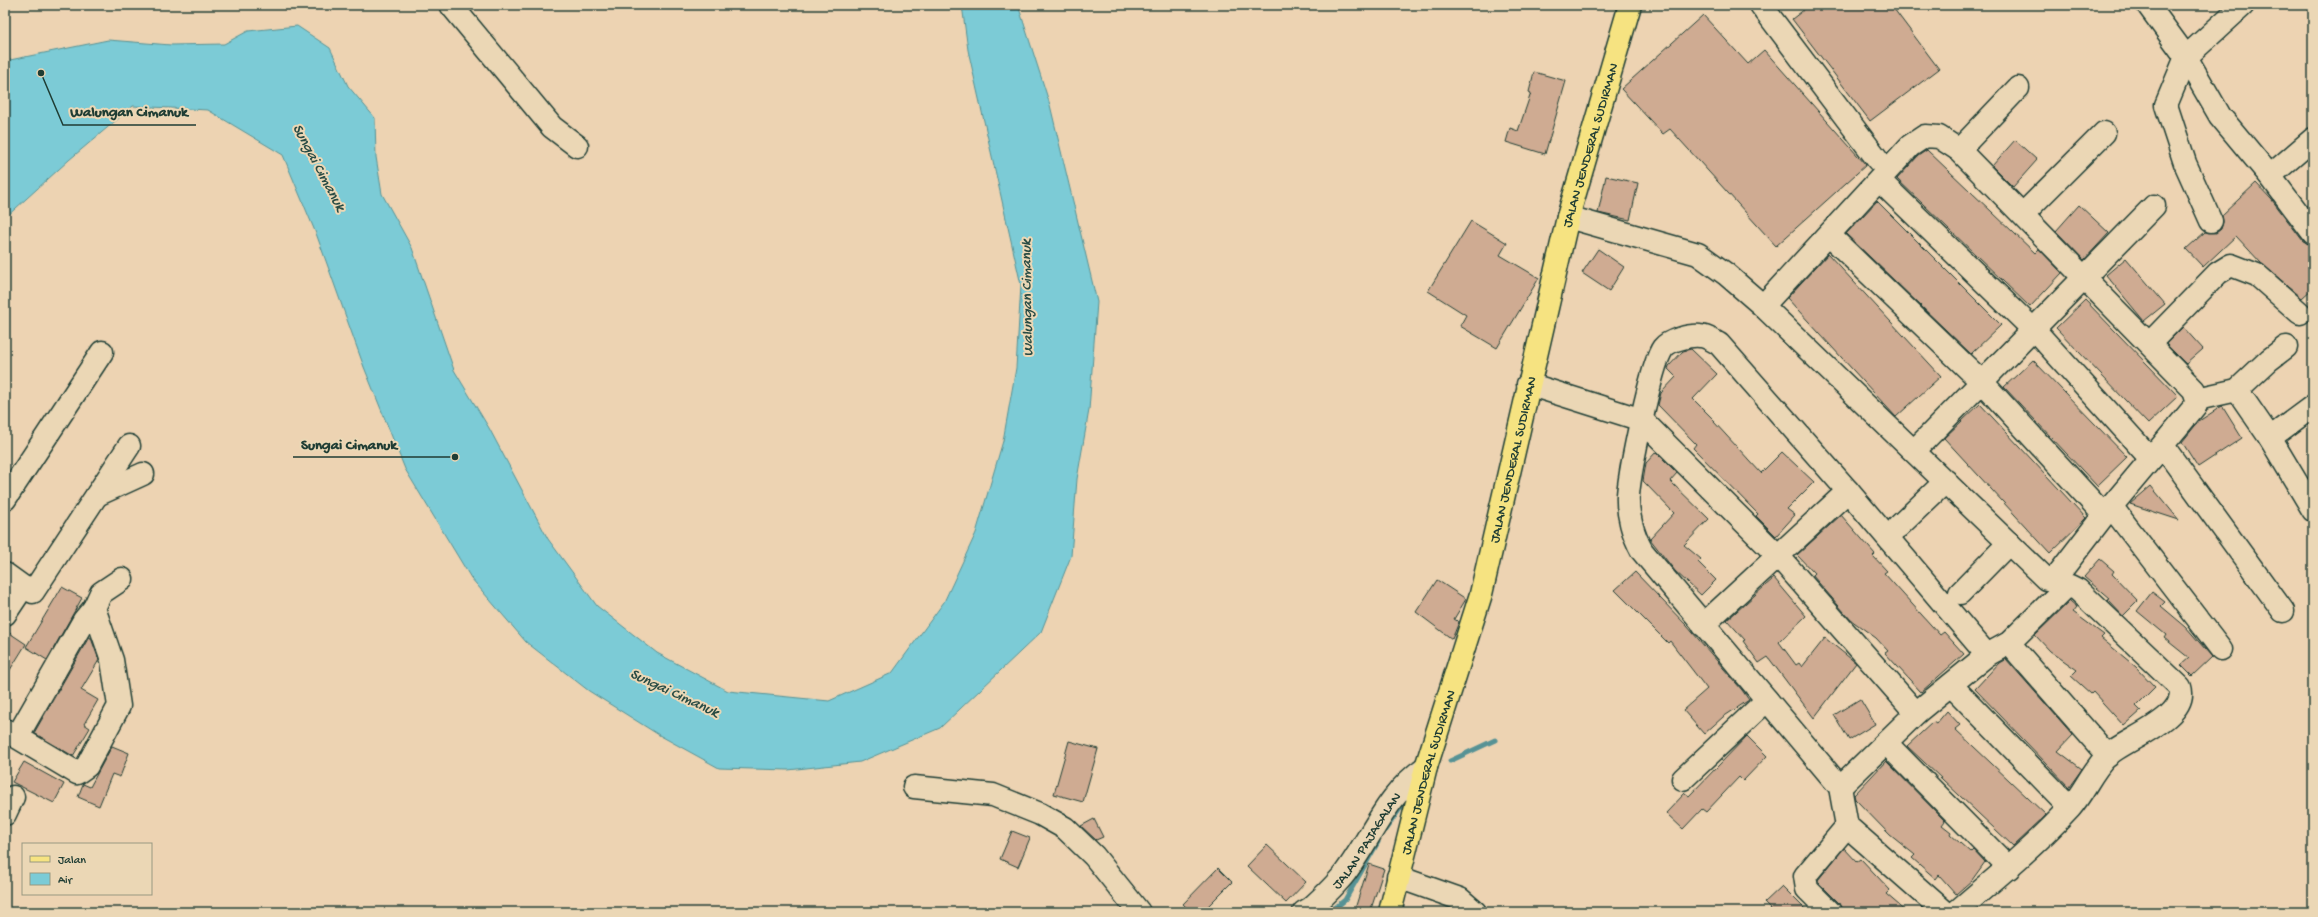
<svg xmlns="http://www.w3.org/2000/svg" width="2318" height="917" font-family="'Gochi Hand',sans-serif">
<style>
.water{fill:#7bcbd6;stroke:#569295}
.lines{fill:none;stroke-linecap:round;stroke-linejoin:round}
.stream{stroke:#569295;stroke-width:5}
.building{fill:#cfab92;stroke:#1f3d34}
.minor-casing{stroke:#1f3d34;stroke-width:25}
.major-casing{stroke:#1f3d34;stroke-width:25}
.minor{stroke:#ebd7b5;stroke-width:22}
.major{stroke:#f6e381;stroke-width:22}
.labels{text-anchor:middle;stroke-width:4;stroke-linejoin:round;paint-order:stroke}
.street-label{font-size:14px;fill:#1f3d34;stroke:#ebd7b5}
.water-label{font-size:15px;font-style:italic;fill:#284b44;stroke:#ebd7b5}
.leader{fill:none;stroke:#1f3d34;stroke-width:1.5}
.callout-dot{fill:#1f3d34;stroke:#ebd7b5;stroke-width:1.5}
.callout-label{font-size:15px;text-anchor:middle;font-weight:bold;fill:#1f3d34;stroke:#ebd7b5;stroke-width:4;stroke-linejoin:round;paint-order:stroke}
</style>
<rect width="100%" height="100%" fill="#edd3b2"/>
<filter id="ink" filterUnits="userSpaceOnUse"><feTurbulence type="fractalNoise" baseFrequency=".025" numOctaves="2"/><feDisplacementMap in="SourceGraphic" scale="8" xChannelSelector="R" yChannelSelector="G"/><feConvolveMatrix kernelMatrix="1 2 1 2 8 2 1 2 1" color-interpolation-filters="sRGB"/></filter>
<g filter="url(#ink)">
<path class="water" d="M962,5H1018L1050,105L1097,302L1089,410L1077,479L1071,556L1041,632L940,728L860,762L788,770L719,768L659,735L589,691L526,642L471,578L405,469L364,367L317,236L283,155L208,110L133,106L69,160L5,218V61L108,40L171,45L224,44L248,31L297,26L330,48L348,86L375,118L376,157L382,194L412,248L454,370L489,428L548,539L597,606L657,653L728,691L829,701L892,673L944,602L976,533L1003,441L1016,368L1021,285L968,50Z"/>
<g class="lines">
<g class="stream">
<path d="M1450,761L1495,740"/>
<path d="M1385,830L1406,800"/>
<path d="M1330,912L1345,900L1378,842"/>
</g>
</g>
<g class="building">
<path d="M1810,5H1891L1939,69L1870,121L1792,19Z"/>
<path d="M1703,15L1748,64L1764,50L1866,165L1776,246L1670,129L1663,134L1621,89Z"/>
<path d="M1534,72L1566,81L1545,154L1506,142L1510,128L1518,131L1531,93L1529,92Z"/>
<path d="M2015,140L2037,160L2013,187L1992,166Z"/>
<path d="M1927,150L2035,253L2039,249L2062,273L2030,307L1897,179L1918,156Z"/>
<path d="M1606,176L1638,183L1630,220L1598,213Z"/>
<path d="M2256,183L2272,200L2303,241L2313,245V288L2302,298L2261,263L2236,236L2203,267L2186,249L2205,232L2216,233L2221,229L2223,222L2222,215Z"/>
<path d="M1877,201L2001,325L1971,354L1846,234Z"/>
<path d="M2079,205L2109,233L2084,260L2056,231Z"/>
<path d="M1471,221L1507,243L1500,255L1539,278L1497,348L1460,326L1466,315L1428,291Z"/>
<path d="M1598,249L1624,267L1609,291L1582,273Z"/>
<path d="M1828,254L1941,376L1896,417L1787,298Z"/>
<path d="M2126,258L2165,304L2144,321L2106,275Z"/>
<path d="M2085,300L2178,396L2148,424L2056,328Z"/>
<path d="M2183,327L2203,349L2186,364L2166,344Z"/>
<path d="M1691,349L1717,374L1693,399L1715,421L1714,422L1761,473L1782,452L1814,482L1787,509L1795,515L1776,536L1756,516L1758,514L1693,448L1696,444L1658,405L1661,393L1676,377L1668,369L1669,366L1683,351Z"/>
<path d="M2033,360L2127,457L2097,486L2004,387Z"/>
<path d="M1980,404L2086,518L2050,553L1944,438Z"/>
<path d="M2222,406L2242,438L2198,467L2182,442L2199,421Z"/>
<path d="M1656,452L1677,473L1670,481L1709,519L1684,545L1701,559L1698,562L1716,580L1701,595L1675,571L1650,539L1674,513L1643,481L1646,463Z"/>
<path d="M2151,486L2179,520L2130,504Z"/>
<path d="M1841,515L1875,554L1873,556L1887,571L1884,573L1940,635L1944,632L1964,654L1921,692L1885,653L1888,651L1876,638L1851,620L1812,575L1814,573L1797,555Z"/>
<path d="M2100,559L2114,571L2112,574L2138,601L2123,616L2108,600L2110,599L2084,577Z"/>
<path d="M1635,572L1687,626L1742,690L1749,700L1723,717L1704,734L1683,710L1707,689L1670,641L1668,643L1615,590Z"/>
<path d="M1774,578L1806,616L1779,642L1796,665L1799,663L1802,667L1825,638L1856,663L1814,718L1768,657L1759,663L1743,641L1745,640L1727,620Z"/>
<path d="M1437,580L1466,599L1454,619L1459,622L1452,639L1416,612Z"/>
<path d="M62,587L82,598L47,660L26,647Z"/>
<path d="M2152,592L2165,602L2161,606L2186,627L2212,657L2192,676L2181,665L2189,658L2164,638L2166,635L2137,611Z"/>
<path d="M2070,601L2077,607L2073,612L2104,635L2101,638L2136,667L2155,687L2136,706L2141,711L2124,726L2093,692L2091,694L2071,676L2077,670L2050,651L2035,635Z"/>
<path d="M5,630L26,644L5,678Z"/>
<path d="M89,637L91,638L99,660L81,690L98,700L84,724L90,728L73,756L34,733Z"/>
<path d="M2006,659L2073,735L2058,751L2082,769L2069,787L1975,689L1999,663Z"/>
<path d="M1860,699L1875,724L1849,740L1834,715Z"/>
<path d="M1947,711L1960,725L1955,729L2046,815L2013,846L1907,746L1933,722L1936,724Z"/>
<path d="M1747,736L1767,756L1743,781L1739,777L1706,812L1702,809L1683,829L1666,813L1685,793L1689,796Z"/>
<path d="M1069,741L1098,749L1083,802L1054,794Z"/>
<path d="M112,746L129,753L120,777L112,774L99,806L78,797L83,784L90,787Z"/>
<path d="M1886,761L1945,821L1942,825L1951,832L1950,834L1970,852L1973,849L1985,862L1972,880L1956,894L1939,875L1936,879L1912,858L1915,855L1890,835L1855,799L1854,795Z"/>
<path d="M24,762L64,784L54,803L12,782Z"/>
<path d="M1094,819L1103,837L1096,840L1081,826Z"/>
<path d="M1012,831L1030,838L1018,867L1000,859Z"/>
<path d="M1267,845L1306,882L1286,903L1247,866Z"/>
<path d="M1844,848L1857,862L1861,859L1890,890L1886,894L1907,912L1842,910L1839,903L1819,883L1818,880Z"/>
<path d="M1369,864L1384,869L1370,912H1354Z"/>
<path d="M1218,868L1232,882L1202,912H1191L1183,904Z"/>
<path d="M1782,886L1808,912H1773L1764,903Z"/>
</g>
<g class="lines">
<g class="minor-casing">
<g id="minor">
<path d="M451,5L552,127L577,146"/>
<path d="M1761,5L1878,160"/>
<path d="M2148,5L2186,57L2220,116L2270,176L2313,139"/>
<path d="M1959,150L2018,88"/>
<path d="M2270,176L2313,233"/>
<path d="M2023,214L2104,133"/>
<path d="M1568,217L1698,254L1726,274L1763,306L2046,579H2050L2057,576L2104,515L2151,459"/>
<path d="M2211,221L2185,163L2166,105L2186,57L2243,5"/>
<path d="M1830,236L1982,382L2104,515"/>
<path d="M1763,306L1910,146L1925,136L1939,137L1959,150L2194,390L2197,399L2196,405L2151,459L2040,336L1879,180"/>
<path d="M2150,343L2218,273L2231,265L2257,275L2300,313"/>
<path d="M1528,384L1642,420L1779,557L1916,713"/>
<path d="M2237,390L2270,438L2313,510"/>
<path d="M2197,399L2237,390L2269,360L2286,347"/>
<path d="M2270,438L2313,406"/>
<path d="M2163,446L2283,611"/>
<path d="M1914,451L2154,206"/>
<path d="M97,495L143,474"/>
<path d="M5,499L102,352"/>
<path d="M2111,506L2221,649"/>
<path d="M1898,527L1946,481"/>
<path d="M5,574L23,587L5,614"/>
<path d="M23,587L33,592L129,446"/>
<path d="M1960,593L2009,543"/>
<path d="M94,608L101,593L122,579"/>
<path d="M1703,625L1848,491"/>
<path d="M2009,643L2108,756"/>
<path d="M1951,685L2070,807"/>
<path d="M5,730L77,773L87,766L119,706L112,660L94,608L84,620L17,737"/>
<path d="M1886,743L2009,868"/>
<path d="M1683,779L1767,700"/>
<path d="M914,787L993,795L1040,814L1065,828L1094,856L1139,912"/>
<path d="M1840,787L1916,713L1987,655L2009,643L2066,587L2070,586L2078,590L2180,687C2190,718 2123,740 2107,756C2092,771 2084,792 2070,808C2035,846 1995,879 1956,912"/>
<path d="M5,814L13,797"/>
<path d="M1398,877L1460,899L1475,912"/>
<path id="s1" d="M1304,912L1311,908C1323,897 1335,886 1345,873C1372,837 1387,793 1426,767"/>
<path d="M1830,912L1807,889L1805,876L1847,826"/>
<path d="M1945,912L1847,826L1840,787L1642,551C1633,535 1627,514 1628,495C1630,471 1651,364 1663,348C1669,340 1690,335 1700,336C1707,336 1713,341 1719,344L1848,491L1987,655"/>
</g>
</g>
<g class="major-casing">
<g id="major">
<path id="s2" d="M1390,912L1426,767L1481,594L1568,217L1630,5"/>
</g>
</g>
<use href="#minor" class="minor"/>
<use href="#major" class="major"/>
</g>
</g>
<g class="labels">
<g class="street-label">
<text dy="5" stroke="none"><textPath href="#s2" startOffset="793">JALAN JENDERAL SUDIRMAN</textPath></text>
<text dy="5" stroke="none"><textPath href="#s2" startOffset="469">JALAN JENDERAL SUDIRMAN</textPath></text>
<text dy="5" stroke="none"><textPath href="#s2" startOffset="145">JALAN JENDERAL SUDIRMAN</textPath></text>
<text dy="5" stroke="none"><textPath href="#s1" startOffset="96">JALAN PAJAGALAN</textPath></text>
</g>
<g class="water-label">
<text transform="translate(320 167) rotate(62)" y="5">Sungai Cimanuk</text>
<text transform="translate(1026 298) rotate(-91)" y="5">Walungan Cimanuk</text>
<text transform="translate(675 692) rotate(25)" y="5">Sungai Cimanuk</text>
</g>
</g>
<path class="leader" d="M41 73L63 125H196M455 457L405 457H293"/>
<g class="callout-dot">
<circle cx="41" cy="73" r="4"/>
<circle cx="455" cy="457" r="4"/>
</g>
<g class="callout-label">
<text x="129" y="116">Walungan Cimanuk</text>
<text x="349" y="449">Sungai Cimanuk</text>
</g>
<rect width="2318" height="917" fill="none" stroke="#ebd7b5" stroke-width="20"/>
<rect x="10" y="10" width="2298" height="897" fill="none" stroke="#1f3d34" stroke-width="1.5" filter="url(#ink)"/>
<rect x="22" y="843" width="130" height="52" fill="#ebd7b5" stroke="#999981"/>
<rect x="30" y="856" width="20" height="6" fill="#f6e381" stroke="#999981"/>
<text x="58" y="863" font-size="12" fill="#1f3d34">Jalan</text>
<rect x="30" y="873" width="20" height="12" fill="#7bcbd6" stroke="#999981"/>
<text x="58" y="883" font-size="12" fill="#1f3d34">Air</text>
</svg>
